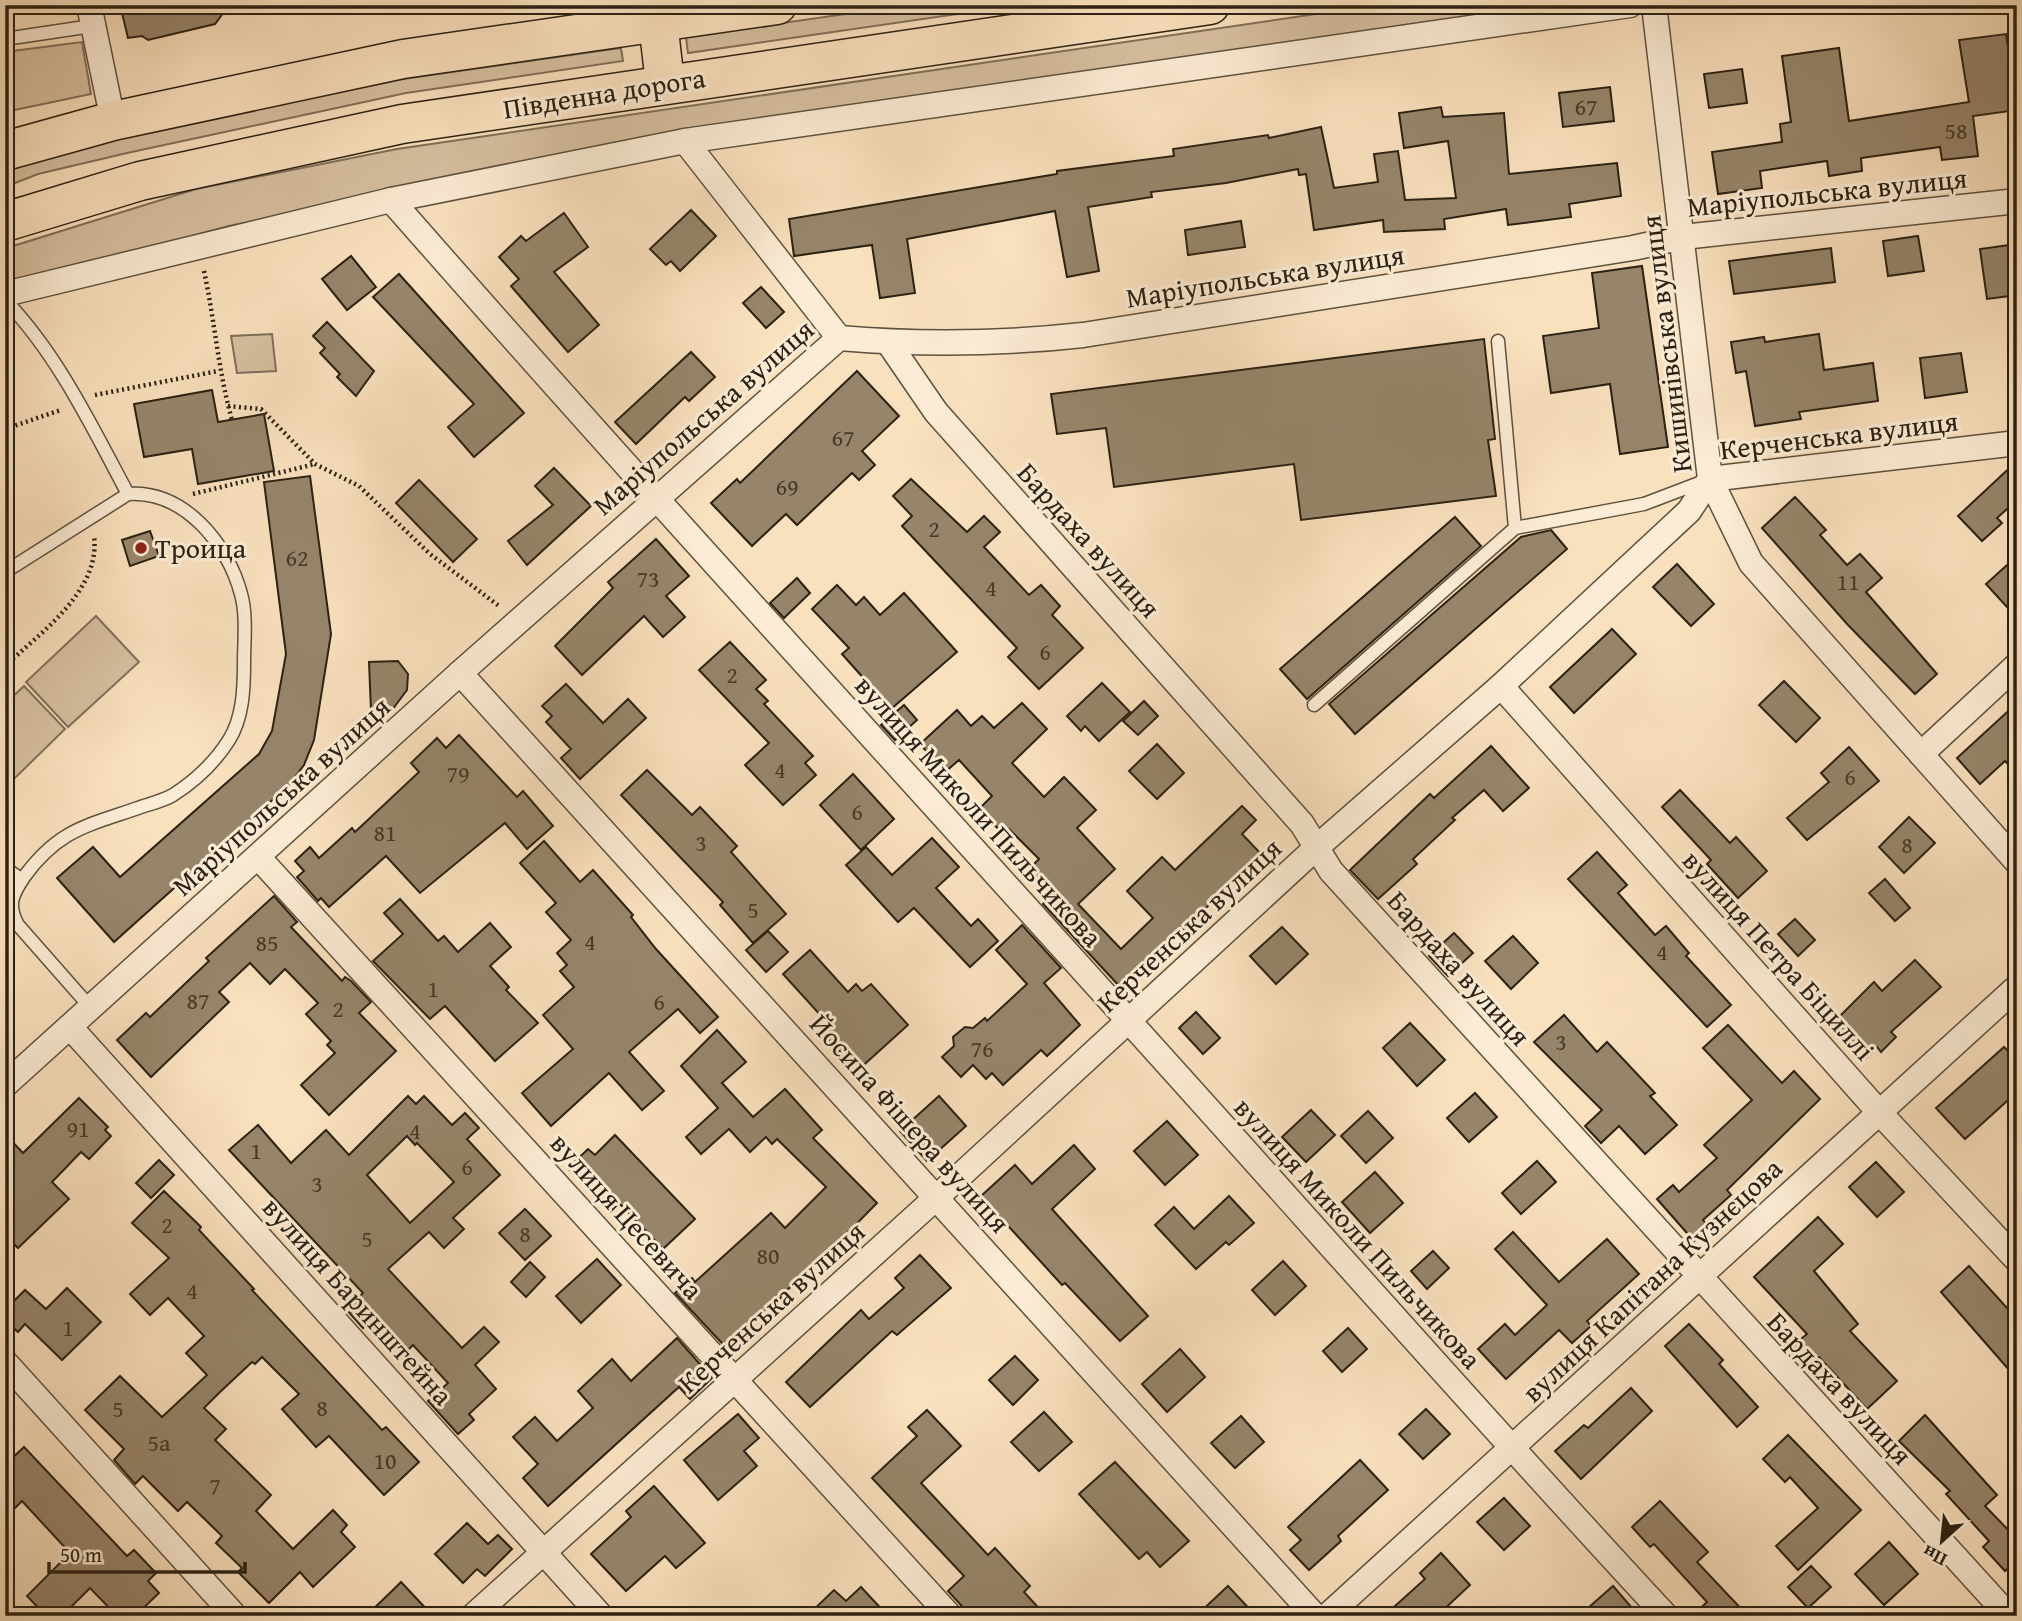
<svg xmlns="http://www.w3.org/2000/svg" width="2022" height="1621" font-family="'Gentium Book Plus',serif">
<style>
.green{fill:#d7c0a1;stroke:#81705a;stroke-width:2}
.building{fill:#97856b;stroke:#2b2112;stroke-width:2;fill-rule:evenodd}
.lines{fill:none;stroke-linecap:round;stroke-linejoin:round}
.service-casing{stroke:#5f513d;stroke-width:15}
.minor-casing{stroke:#5f513d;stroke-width:27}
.primary-casing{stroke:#2b2112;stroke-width:41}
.path{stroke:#2b2112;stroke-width:4.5;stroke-dasharray:2 3.5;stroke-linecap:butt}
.service{stroke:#fcecd5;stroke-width:12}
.minor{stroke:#fcecd5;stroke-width:24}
.primary{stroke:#fae1be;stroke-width:38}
.poi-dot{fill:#8f2418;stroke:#fcecd5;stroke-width:2.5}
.labels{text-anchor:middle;stroke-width:6;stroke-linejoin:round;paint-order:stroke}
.number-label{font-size:24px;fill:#463a28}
.street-label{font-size:28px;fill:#2b2112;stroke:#fcecd5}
.poi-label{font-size:28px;fill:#2b2112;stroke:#fcecd5;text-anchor:start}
</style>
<rect width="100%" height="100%" fill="#fae1be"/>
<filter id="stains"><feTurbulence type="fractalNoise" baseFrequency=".00286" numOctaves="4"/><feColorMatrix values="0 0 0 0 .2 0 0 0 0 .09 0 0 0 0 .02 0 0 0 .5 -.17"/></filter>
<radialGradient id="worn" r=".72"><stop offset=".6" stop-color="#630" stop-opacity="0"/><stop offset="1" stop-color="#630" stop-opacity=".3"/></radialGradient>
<g class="green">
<path d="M908,5H1019L688,53L686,37Z"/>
<path d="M1377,5H1563L682,132L229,226L14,284L5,278V251L10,247L196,189L397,149Z"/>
<path d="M82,42L91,94L5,112V52Z"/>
<path d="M621,48L623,61L406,93L127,153L38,174L5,187V171L122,136L403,79Z"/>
<path d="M272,334L276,371L237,373L231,336Z"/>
<path d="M96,616L139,662L68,727L26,682Z"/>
<path d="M24,686L65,729L15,778L5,769V704Z"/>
</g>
<g class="building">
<path d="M147,5H229L215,24L148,40L142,36L128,38L122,13Z"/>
<path d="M2006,34L2017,110L1973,116L1978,156L1942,160L1940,147L1861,158L1862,171L1829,176L1827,161L1760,171L1762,188L1718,194L1712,152L1782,142L1780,124L1791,122L1782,56L1839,48L1849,121L1969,102L1959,40Z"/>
<path d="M1742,69L1747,103L1709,108L1704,74Z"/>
<path d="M1610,87L1614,121L1563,127L1559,93Z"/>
<path d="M1441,107L1443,117L1504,113L1509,174L1617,163L1621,196L1569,204L1571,217L1508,225L1506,209L1444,219L1445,229L1384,232L1383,220L1314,230L1306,174L1299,175L1298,169L1226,183L1151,192L1152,197L1088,207L1099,271L1067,277L1055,211L907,239L915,293L880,298L872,245L794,256L789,219L1057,174V171L1174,156L1173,149L1268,135L1269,138L1321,127L1334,188L1378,182L1374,154L1398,151L1405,200L1456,198L1448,141L1404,148L1399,113Z"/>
<path d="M691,210L716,236L680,271L671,261L666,265L650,249Z"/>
<path d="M564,213L588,247L554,272L599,325L568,352L511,286L519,279L499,257L521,236L526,241Z"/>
<path d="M1241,221L1245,247L1188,255L1185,230Z"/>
<path d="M1918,236L1924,271L1888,276L1883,241Z"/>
<path d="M2017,244V295L1987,299L1980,249Z"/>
<path d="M1831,248L1835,282L1734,294L1729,261Z"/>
<path d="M351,256L376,287L347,310L322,279Z"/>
<path d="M1642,266L1668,447L1620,454L1610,384L1551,393L1543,336L1599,328L1592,273Z"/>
<path d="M399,274L524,413L474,457L448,427L474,404L373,297Z"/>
<path d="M761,287L784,312L766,328L743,303Z"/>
<path d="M327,322L374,371L356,396L337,377L340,374L320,353L325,348L313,336Z"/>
<path d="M1819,334L1824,370L1873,363L1878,401L1799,412L1801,419L1755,426L1746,371L1736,373L1731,342L1764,337L1765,342Z"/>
<path d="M1484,339L1495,439L1488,440L1496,496L1301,520L1294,464L1114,487L1106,428L1057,434L1051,394Z"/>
<path d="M691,352L715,377L689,401L685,397L636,444L615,422Z"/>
<path d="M1961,353L1967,392L1925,398L1920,358Z"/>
<path d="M857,371L899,416L862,451L875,465L859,480L852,473L797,525L786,514L752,546L711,503L737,479L740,483Z"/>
<path d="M212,390L218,422L264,414L274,471L198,484L192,449L144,457L134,404Z"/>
<path d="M2017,461V500L1997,518L2002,523L1982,541L1958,516Z"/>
<path d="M554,468L591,506L527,565L508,541L553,505L535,486Z"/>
<path d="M310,476L331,634L314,740L304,765L288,786L114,942L57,878L93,847L120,877L259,754L272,731L286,654L264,482Z"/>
<path d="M911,479L967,532L984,516L1000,532L984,547L1029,595L1041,585L1060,606L1052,615L1083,648L1039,689L1008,657L1017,648L902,526L912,516L893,496Z"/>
<path d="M419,480L477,539L453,562L396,503Z"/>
<path d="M1795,497L1826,530L1820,535L1847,565L1860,554L1882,578L1866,592L1937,674L1915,694L1848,625L1762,528Z"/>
<path d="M1455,517L1481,546L1307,699L1280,669Z"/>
<path d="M1551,530L1567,549L1355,734L1329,704L1521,537Z"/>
<path d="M150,531L159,556L130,566L122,540Z"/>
<path d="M656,539L689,576L666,596L685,617L663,637L644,616L582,675L555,646L613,588L608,582Z"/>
<path d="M2017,556V618L1986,584Z"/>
<path d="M1677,564L1714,604L1691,626L1653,587Z"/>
<path d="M797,578L810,593L784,618L770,603Z"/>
<path d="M837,585L856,605L864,597L880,615L904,593L957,652L891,709L842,654L849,648L812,609Z"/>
<path d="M1612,629L1636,654L1574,713L1550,687Z"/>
<path d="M730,642L766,680L756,689L768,701L764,704L813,756L805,763L816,775L783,805L745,765L769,743L699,670Z"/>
<path d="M398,661L408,674L407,690L392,710L371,711L369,662Z"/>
<path d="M1784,681L1820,718L1796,742L1759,705Z"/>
<path d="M1102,683L1130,712L1099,741L1085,726L1081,731L1067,716Z"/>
<path d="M566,684L603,723L628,699L646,718L580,779L561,758L571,749L546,722L552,716L542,706Z"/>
<path d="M1144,701L1158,716L1138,735L1123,721Z"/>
<path d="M1022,703L1047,729L1012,763L1044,797L1064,777L1096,810L1077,828L1115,869L1078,904L1121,949L1153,918L1127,891L1162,857L1175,870L1242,806L1256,820L1242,834L1262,855L1121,988L1043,904L1054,893L1030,868L1039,859L1009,829L1003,834L979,809L992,796L959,760L945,772L920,744L957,710L971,726L982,716L994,728Z"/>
<path d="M2017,703V774L2005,761L1980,784L1957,758Z"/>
<path d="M904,705L917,720L895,740L881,725Z"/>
<path d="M459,735L517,797L523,791L553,826L527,849L505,823L420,893L386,856L329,907L321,898L318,901L297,877L304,871L295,861L310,847L319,858L352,828L355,832L419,772L411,763L437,738L446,748Z"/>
<path d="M1157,744L1184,773L1157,799L1129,771Z"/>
<path d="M1491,746L1529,788L1503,811L1484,790L1452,818L1455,820L1413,859L1417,864L1378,899L1350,870L1430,794L1434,798Z"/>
<path d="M1849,747L1879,781L1807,840L1787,818L1829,782L1821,773Z"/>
<path d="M647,770L692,815L700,807L737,846L731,852L786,914L753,943L720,905L723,902L621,795Z"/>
<path d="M853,774L894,819L861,850L820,805Z"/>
<path d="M1680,790L1730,843L1736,837L1767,871L1738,898L1707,864L1711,860L1662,807Z"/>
<path d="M1909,817L1935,843L1904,873L1879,847Z"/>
<path d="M932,838L959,867L936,888L971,926L978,919L998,941L970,967L914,908L898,922L846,865L866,847L892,875Z"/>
<path d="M544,841L580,882L593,870L633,915L631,917L656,949L718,1017L700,1033L678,1009L629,1052L664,1091L642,1110L609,1073L551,1126L522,1093L573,1049L543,1015L574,987L560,971L567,965L557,953L571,940L546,912L556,903L520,863Z"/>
<path d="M1597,852L1627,885L1618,893L1655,935L1666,926L1689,953L1686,956L1731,1005L1707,1027L1568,879Z"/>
<path d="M1885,879L1910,908L1895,921L1869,893Z"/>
<path d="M274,896L297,922L291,927L342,981L345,977L351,981L371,1002L359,1013L396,1051L329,1115L301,1085L335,1053L327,1045L331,1041L306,1014L318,1003L285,969L270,984L250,963L219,992L229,1002L151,1077L117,1040L146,1013L150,1017L209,961L206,958Z"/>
<path d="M400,899L438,941L444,936L458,952L490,923L511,947L490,966L509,987L506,990L538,1023L495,1061L445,1006L430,1019L373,961L403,934L384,913Z"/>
<path d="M1795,919L1815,940L1798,956L1778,934Z"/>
<path d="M1022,925L1061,968L1044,983L1080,1025L1047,1056L1041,1050L1003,1085L992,1073L986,1079L973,1065L961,1077L942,1057L954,1046L953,1037L965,1027L973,1028L985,1018L987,1021L1027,984L996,950Z"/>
<path d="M1282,927L1308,954L1276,984L1250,956Z"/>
<path d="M768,931L788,952L766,972L746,950Z"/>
<path d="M1454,933L1473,953L1448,976L1429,956Z"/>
<path d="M1513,936L1538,963L1511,989L1485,961Z"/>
<path d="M810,950L848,992L856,984L862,991L871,984L908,1025L857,1071L828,1039L819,1022L823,1018L783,974Z"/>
<path d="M1915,960L1941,987L1891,1032L1896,1037L1881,1052L1877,1047L1866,1058L1834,1022L1874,982L1882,991Z"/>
<path d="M1196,1012L1220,1038L1203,1054L1179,1028Z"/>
<path d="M1564,1015L1597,1052L1607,1042L1655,1093L1650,1096L1677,1125L1645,1154L1619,1126L1601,1143L1585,1126L1602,1110L1534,1042Z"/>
<path d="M1410,1023L1445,1060L1417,1086L1383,1048Z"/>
<path d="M1728,1025L1782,1083L1794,1071L1820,1099L1727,1190L1731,1195L1703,1220L1709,1228L1694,1241L1657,1199L1673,1185L1679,1192L1717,1158L1704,1145L1752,1100L1703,1048Z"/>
<path d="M717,1030L746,1062L722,1083L753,1117L785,1089L822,1130L813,1138L877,1203L821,1260L740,1332L749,1341L733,1355L675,1293L692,1278L695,1282L771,1213L785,1228L826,1187L777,1139L772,1144L766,1137L750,1152L729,1129L701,1154L686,1137L718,1108L681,1066Z"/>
<path d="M2004,1047L2017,1060V1092L1965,1139L1936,1108Z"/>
<path d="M1475,1093L1497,1117L1469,1142L1447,1118Z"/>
<path d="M408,1096L416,1104L424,1096L452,1125L465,1113L479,1128L467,1139L500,1175L453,1218L464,1229L444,1248L429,1232L388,1269L462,1348L484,1327L499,1342L475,1365L496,1389L469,1414L474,1420L458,1434L428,1401L448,1383L413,1345L408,1350L376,1316L363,1328L346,1309L363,1293L229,1150L258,1125L291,1163L326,1130L349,1155ZM407,1136L415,1145L417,1143L454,1182L410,1223L367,1175Z"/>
<path d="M939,1096L966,1126L927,1161L900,1131Z"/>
<path d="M79,1098L108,1127L105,1130L111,1136L89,1159L81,1152L52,1182L69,1199L18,1248L5,1235V1134L23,1153Z"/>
<path d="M1311,1110L1335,1135L1306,1162L1282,1137Z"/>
<path d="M1368,1111L1393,1138L1366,1163L1341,1136Z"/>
<path d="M1167,1121L1198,1155L1165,1185L1134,1151Z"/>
<path d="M615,1135L695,1219L663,1249L619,1203L610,1212L568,1168L588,1149L595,1155Z"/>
<path d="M1074,1145L1095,1169L1052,1209L1148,1316L1120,1341L1065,1283L1062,1285L981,1196L1015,1165L1032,1184Z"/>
<path d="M159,1160L174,1175L151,1198L136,1183Z"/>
<path d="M1537,1161L1556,1182L1521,1214L1502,1193Z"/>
<path d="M1876,1162L1904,1192L1877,1217L1849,1187Z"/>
<path d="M1375,1172L1403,1203L1370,1233L1342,1202Z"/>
<path d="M164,1191L201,1227L199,1230L254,1289L252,1290L382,1430L386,1427L419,1462L384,1495L329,1436L316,1447L282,1409L299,1394L262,1357L255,1364L252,1362L219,1393L204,1408L226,1429L215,1440L271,1495L256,1511L293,1549L333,1510L347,1525L341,1532L355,1547L313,1587L300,1572L269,1603L238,1572L242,1568L216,1543L222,1536L187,1502L178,1511L143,1476L135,1484L114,1460L124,1449L85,1410L120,1376L162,1417L207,1375L186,1353L204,1336L168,1298L150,1315L130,1294L169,1258L132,1223Z"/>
<path d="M1229,1196L1254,1223L1229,1245L1226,1242L1196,1269L1155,1225L1174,1207L1194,1229Z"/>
<path d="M525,1209L551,1236L525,1260L499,1233Z"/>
<path d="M1818,1217L1843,1244L1814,1271L1858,1324L1850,1331L1897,1381L1867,1409L1819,1357L1805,1368L1789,1349L1807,1334L1754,1277Z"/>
<path d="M1513,1232L1559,1282L1607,1239L1639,1274L1587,1321L1591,1326L1572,1343L1559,1330L1506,1379L1478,1349L1505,1324L1515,1335L1547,1305L1495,1249Z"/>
<path d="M1433,1251L1449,1268L1427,1289L1411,1271Z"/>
<path d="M920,1255L951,1288L897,1335L892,1331L810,1407L786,1382L861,1310L869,1319L904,1288L895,1278Z"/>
<path d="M597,1259L621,1285L581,1323L556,1296Z"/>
<path d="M1283,1261L1306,1286L1275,1315L1252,1290Z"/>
<path d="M530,1262L545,1277L526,1297L511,1282Z"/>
<path d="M1969,1266L2007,1308L2017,1298V1379L1941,1292Z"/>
<path d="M67,1288L101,1322L62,1360L25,1324L18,1332L5,1320V1310L25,1290L46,1309Z"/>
<path d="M1689,1324L1723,1360L1719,1364L1758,1407L1737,1427L1665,1346Z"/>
<path d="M1348,1328L1367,1349L1342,1372L1323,1351Z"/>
<path d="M677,1338L712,1378L690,1399L679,1387L548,1506L523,1478L538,1464L513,1437L535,1417L557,1441L593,1408L578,1391L612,1359L631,1381Z"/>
<path d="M1180,1349L1205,1377L1167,1412L1142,1384Z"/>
<path d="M1015,1356L1038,1380L1013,1405L989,1380Z"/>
<path d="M1631,1388L1652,1411L1581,1479L1555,1451L1584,1425L1588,1428Z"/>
<path d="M1426,1409L1450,1434L1423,1459L1399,1434Z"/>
<path d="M927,1410L961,1446L921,1483L988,1555L995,1548L1030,1586L1024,1592L1046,1616H971L948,1591L964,1576L872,1478L917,1436L908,1427Z"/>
<path d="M1044,1412L1072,1442L1039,1471L1011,1442Z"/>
<path d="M738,1414L759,1438L744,1451L757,1466L718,1500L684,1460Z"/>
<path d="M1925,1415L1997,1495L1985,1506L2017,1539V1560L2005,1571L1983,1547L1989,1541L1946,1494L1950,1491L1899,1441Z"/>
<path d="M1241,1416L1264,1442L1235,1468L1211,1443Z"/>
<path d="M1788,1435L1861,1510L1798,1570L1776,1546L1818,1508L1790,1477L1785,1482L1763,1459Z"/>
<path d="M24,1447L127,1556L134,1550L156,1573L148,1581L159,1593L135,1616H117L90,1588L62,1616H46L27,1596L70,1553L22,1501L5,1518V1465Z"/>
<path d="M1360,1460L1388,1490L1338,1536L1341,1541L1309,1570L1290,1550L1301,1540L1288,1527Z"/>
<path d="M1115,1462L1189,1541L1160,1567L1147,1552L1139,1559L1079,1494Z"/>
<path d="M654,1486L705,1543L676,1568L665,1556L626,1591L591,1554L631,1517L626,1511Z"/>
<path d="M1504,1498L1530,1526L1504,1550L1477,1522Z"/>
<path d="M1660,1501L1708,1552L1697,1562L1748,1616H1692L1707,1602L1654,1544L1650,1547L1632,1527Z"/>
<path d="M467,1523L488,1544L498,1535L512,1549L485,1576L477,1569L463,1583L435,1554Z"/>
<path d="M1889,1542L1918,1574L1884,1605L1855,1574Z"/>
<path d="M1441,1553L1470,1585L1437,1616H1384L1425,1579L1420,1573Z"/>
<path d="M1811,1566L1831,1587L1808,1608L1788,1587Z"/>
<path d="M401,1582L433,1616H366L396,1587Z"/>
<path d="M1228,1586L1256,1616H1196Z"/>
<path d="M1613,1586L1639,1616H1579Z"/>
<path d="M861,1587L888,1616H807L834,1590L846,1601Z"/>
</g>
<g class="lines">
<g class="service-casing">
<g id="service">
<path d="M5,39L92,26"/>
<path d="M5,300C58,355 92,427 128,494"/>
<path d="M1498,341L1515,528"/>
<path d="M5,572L128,494C184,490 228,544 241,594C247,615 244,641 244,663C244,688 243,718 229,740C215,762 195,781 173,795C163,801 149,804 138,808C86,826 58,830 24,877C12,895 7,905 18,925L91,1008"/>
<path d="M1314,705L1515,528L1644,504L1707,480"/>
<path d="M5,868L22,880"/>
</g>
</g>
<g class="minor-casing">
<g id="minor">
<path d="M89,5L113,121"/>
<path d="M1654,5L1710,479L1751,563L2017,862"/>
<path d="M685,141L839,338"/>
<path d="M391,200C633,476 881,746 1127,1019C1307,1218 1483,1419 1666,1616"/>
<path d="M5,294L391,200L685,141L1630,5"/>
<path d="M888,342L936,412L1302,824L1331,871L2009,1616"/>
<path d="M460,673L1315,1616"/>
<path d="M1501,686L1878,1111L2017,1260"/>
<path d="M1921,754L2017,665"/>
<path d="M259,858L950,1616"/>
<path d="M70,1027L601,1616"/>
<path d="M5,1085L460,673L839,338C921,345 1001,344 1083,335L1633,248L1683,237L2017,201"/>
<path d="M5,1362L235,1616"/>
<path d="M473,1616L937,1197L1317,847L1501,686L1689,511L1710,479L2017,443"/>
<path d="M1327,1616L2017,987"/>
</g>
</g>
<g class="primary-casing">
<g id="primary">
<path d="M658,22L665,83"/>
<path d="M5,151L113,121L403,59L777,5"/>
<path d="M5,222L140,181L402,124L1210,5"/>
</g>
</g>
<g class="path">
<path d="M204,271C215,322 218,370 232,420"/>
<path d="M95,395L218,371"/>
<path d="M228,406L261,409L315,464L359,486L430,554L499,606"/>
<path d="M5,429L61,410"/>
<path d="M193,494L315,464"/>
<path d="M5,666C40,633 101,591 94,536"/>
</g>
<use href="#service" class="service"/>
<use href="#minor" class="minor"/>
<use href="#primary" class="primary"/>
</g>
<circle class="poi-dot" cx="141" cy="548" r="7"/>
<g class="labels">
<g class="number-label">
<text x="1586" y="115">67</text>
<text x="1956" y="139">58</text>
<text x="843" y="446">67</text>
<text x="787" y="495">69</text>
<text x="934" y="537">2</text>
<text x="297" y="566">62</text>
<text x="648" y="587">73</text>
<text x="1848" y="590">11</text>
<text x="991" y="596">4</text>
<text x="1045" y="660">6</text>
<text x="732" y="683">2</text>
<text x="780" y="778">4</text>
<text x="458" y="782">79</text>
<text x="1850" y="785">6</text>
<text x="857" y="820">6</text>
<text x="385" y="841">81</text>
<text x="701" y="851">3</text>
<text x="1907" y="853">8</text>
<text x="753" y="918">5</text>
<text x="590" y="950">4</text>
<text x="267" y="951">85</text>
<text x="1662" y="960">4</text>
<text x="433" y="997">1</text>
<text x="198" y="1009">87</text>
<text x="659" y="1010">6</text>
<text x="338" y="1017">2</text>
<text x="1561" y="1050">3</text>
<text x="982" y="1057">76</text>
<text x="78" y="1137">91</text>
<text x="415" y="1139">4</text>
<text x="256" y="1159">1</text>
<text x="467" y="1175">6</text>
<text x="317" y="1192">3</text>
<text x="167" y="1233">2</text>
<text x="525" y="1242">8</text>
<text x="367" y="1247">5</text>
<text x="768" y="1264">80</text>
<text x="192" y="1299">4</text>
<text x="68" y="1336">1</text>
<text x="322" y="1416">8</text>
<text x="118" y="1417">5</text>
<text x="159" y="1451">5а</text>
<text x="385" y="1469">10</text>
<text x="215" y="1494">7</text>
</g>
<g class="street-label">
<text transform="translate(604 93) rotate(-9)" y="10">Південна дорога</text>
<text transform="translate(1827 192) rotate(-6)" y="10">Маріупольська вулиця</text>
<text transform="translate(1265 276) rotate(-9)" y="10">Маріупольська вулиця</text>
<text transform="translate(1666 344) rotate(-97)" y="10">Кишинівська вулиця</text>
<text transform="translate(703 417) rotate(-41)" y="10">Маріупольська вулиця</text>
<text transform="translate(1839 435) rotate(-7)" y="10">Керченська вулиця</text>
<text transform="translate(1089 540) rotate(48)" y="10">Бардаха вулиця</text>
<text transform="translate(281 796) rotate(-42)" y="10">Маріупольська вулиця</text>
<text transform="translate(979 811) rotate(48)" y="10">вулиця Миколи Пильчикова</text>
<text transform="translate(1189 925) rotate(-43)" y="10">Керченська вулиця</text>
<text transform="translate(1779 955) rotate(48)" y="10">вулиця Петра Біциллі</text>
<text transform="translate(1459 968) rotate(48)" y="10">Бардаха вулиця</text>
<text transform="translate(910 1123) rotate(48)" y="10">Йосипа Фішера вулиця</text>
<text transform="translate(627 1216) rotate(48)" y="10">вулиця Цесевича</text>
<text transform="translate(1358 1233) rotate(48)" y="10">вулиця Миколи Пильчикова</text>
<text transform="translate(1652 1280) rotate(-43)" y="10">вулиця Капітана Кузнєцова</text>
<text transform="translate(358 1301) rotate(48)" y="10">вулиця Баринштейна</text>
<text transform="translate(771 1307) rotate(-42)" y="10">Керченська вулиця</text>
<text transform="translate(1840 1388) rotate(47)" y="10">Бардаха вулиця</text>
</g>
<g class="poi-label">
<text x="155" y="558">Троица</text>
</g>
</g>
<rect width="2022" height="1621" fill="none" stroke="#fae1be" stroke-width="28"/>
<rect x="7" y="7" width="2008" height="1607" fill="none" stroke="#2b2112" stroke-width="3.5"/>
<rect x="14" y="14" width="1994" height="1593" fill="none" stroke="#2b2112" stroke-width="2"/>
<g transform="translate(1942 1541) rotate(207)" stroke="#fcecd5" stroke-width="5" paint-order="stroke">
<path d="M0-5L12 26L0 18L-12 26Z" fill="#2b2112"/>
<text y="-10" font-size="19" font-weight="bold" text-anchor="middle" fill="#2b2112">Пн</text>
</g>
<path d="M49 1562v10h196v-10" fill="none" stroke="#2b2112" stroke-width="3.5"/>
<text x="60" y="1562" font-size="21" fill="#2b2112" stroke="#fcecd5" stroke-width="5" paint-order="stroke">50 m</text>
<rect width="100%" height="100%" filter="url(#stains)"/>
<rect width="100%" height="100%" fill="url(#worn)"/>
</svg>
